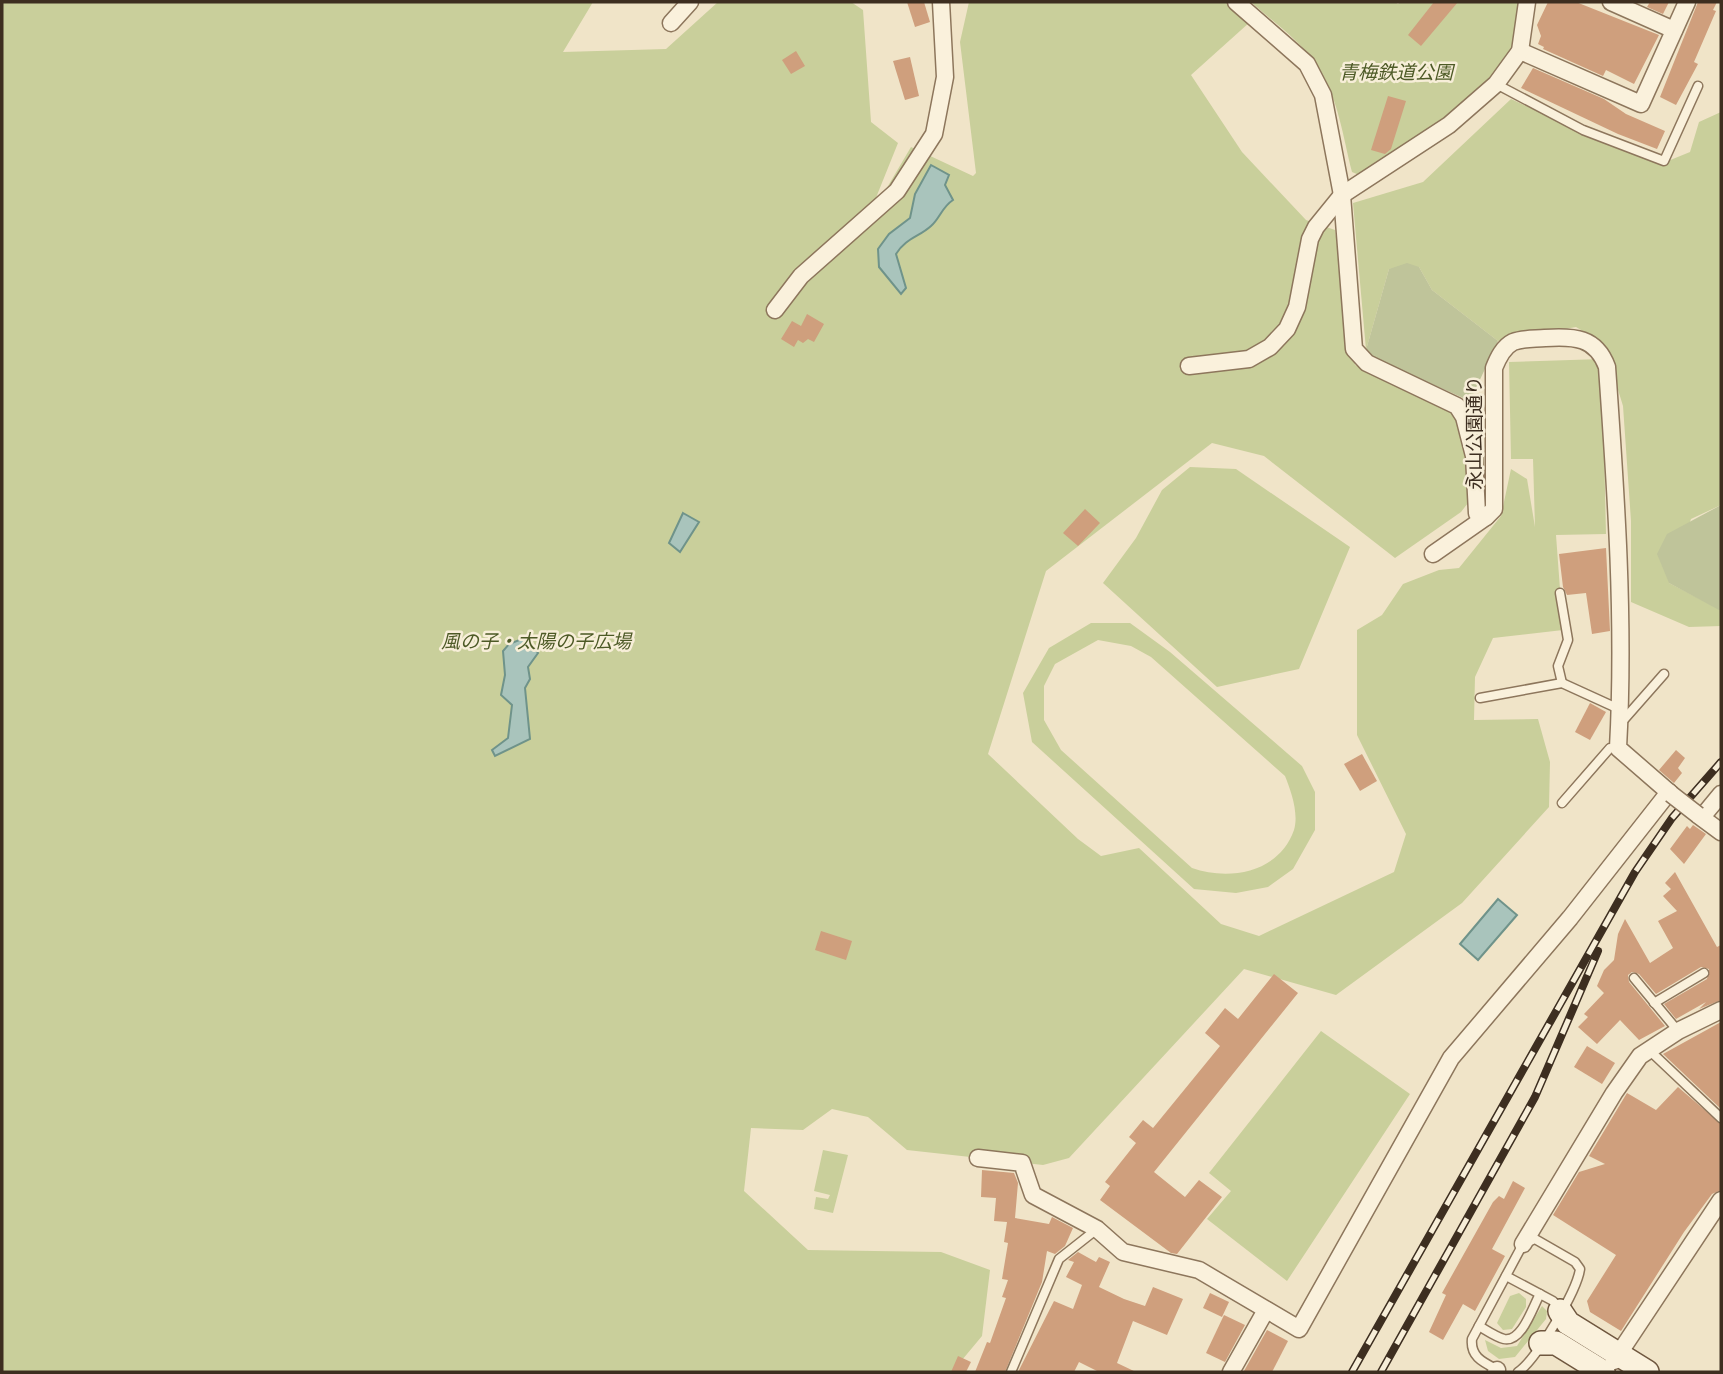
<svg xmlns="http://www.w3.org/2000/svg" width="1723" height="1374" font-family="Lora,'Noto Sans JP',serif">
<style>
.green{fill:#c9cf9b;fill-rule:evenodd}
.cemetery{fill:#bfc49a}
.water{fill:#a9c4bc;stroke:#6f938a;stroke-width:2}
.building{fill:#cf9f7d}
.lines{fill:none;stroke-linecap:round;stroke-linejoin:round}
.lane-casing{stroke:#8d765c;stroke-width:11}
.street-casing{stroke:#8d765c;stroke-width:19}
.secondary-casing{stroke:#6f573f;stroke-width:26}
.lane{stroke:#faf1dc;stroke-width:8}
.street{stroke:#faf1dc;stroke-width:16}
.secondary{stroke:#faf1dc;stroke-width:23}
.rail-casing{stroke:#3d2e20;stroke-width:8}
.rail{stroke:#f7eed8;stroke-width:5;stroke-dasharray:16;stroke-linecap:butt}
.street-bridge-casing{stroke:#8d765c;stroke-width:19;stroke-linecap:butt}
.street-bridge{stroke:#faf1dc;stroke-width:16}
.labels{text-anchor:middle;stroke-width:5;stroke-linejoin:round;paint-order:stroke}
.park-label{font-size:19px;font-style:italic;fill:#4d5a26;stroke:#f7eed8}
.street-label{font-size:19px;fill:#3d2e20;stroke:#f7eed8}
</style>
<rect width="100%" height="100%" fill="#f0e4c8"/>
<g class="green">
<path d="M2,2H593L563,52L666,49L718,2H851L863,10L871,122L898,143L865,225L911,147L973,176L976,173L960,42L969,2H1228L1250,22L1191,75L1242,152L1306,220L1335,230L1355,365L1481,413L1485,481L1461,512L1395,558L1264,456L1212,443L1046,571L988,754L1078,839L1101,856L1139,848L1221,924L1259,936L1394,872L1406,834L1357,735V630L1382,615L1403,584L1439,570L1459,568L1501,516L1511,469L1527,479L1535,527L1533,459H1511L1509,362L1602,359L1606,534L1556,535L1563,630L1493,638L1475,677L1474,720L1538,719L1550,762L1549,807L1462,903L1336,995L1244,969L1069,1158L1043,1165L907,1150L868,1117L832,1109L803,1130L751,1128L744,1191L808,1250L941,1252L990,1270L982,1336L952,1372H2Z"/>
<path d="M1251,2H1395L1398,4L1400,2H1522C1520,15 1521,33 1515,44C1486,105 1413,139 1359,175L1352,172C1343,137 1338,97 1318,67C1301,41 1273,22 1251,2Z"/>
<path d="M1511,99L1619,149L1663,163L1690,152L1699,122L1721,112V505L1691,519L1669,583L1721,610V626L1689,627L1631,602V521L1623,406L1604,344L1576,327L1498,341L1432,290L1419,267L1389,269L1366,350L1353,203L1423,182Z"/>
<path d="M1190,467L1236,469L1350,547L1299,669L1217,687L1103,583L1136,538L1162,490Z"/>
<path d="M1091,623H1130L1170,652L1302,766L1315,792V830L1293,869L1268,887L1236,893L1194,889L1032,742L1023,693L1049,648ZM1098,640L1131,646L1151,657L1285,776C1291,791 1299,813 1294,830C1279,873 1229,881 1192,868L1061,750L1044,720V686L1055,664Z"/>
<path d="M1321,1031L1410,1094L1287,1281L1207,1219L1231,1191L1209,1173Z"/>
<path d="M823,1150L848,1155L833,1213L814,1209L816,1197L828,1199L830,1195L814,1191Z"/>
<path d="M1519,1293L1526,1299V1307L1512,1329L1503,1330L1497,1323L1510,1296Z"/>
<path d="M1542,1306L1547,1311L1546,1319L1515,1357L1499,1359L1488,1351L1485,1340L1501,1348L1517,1346Z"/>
</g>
<g class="cemetery">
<path d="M1407,263L1419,267L1432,290L1498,341L1470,401L1376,359L1366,350L1389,269Z"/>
<path d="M1721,505V610H1719L1669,583L1657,554L1667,534Z"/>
</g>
<g class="water">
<path d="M931,165L949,175L945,185L953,200C942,207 940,218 931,226C919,237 906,238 896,254L906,288L901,294L879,267L878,249L889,234L910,218L915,194Z"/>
<path d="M683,513L699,522L680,552L669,543Z"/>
<path d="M527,637L538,653L528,667L530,679L525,688L530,739L495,756L492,750L508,738L512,705L501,695L505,675L503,651L509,644Z"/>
<path d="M1498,899L1517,915L1478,960L1460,944Z"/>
</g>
<g class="building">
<path d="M907,2H924L930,22L915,27Z"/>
<path d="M1434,2H1458L1421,46L1408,35Z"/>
<path d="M1548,2H1576L1659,35L1634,84L1606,70L1603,76L1543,49L1544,47L1538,44L1541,36L1537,25Z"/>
<path d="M1650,2H1669L1663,14L1647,7Z"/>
<path d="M1698,2H1717L1713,10L1716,11L1694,62L1698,64L1676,105L1660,97Z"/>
<path d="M796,51L805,66L791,74L782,60Z"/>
<path d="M910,57L919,96L905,100L893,61Z"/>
<path d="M1533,68L1604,99L1626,114L1665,131L1657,149L1618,134L1521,88Z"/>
<path d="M1388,96L1406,101L1391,149L1385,154L1371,150Z"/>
<path d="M807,314L824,324L814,342L808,339L803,343L798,340L794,347L781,339L792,321L801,326Z"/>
<path d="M1085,509L1100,523L1078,546L1063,533Z"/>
<path d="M1606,548L1610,631L1592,634L1586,593L1567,595L1563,587L1559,554Z"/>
<path d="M1590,703L1606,712L1590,740L1575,732Z"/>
<path d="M1676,750L1685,758L1678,768L1682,773L1674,783L1659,770Z"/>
<path d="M1362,754L1377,781L1360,791L1344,764Z"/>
<path d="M1693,825L1706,834L1684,864L1670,849L1687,826L1690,829Z"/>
<path d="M1675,872L1717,947L1721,945V1000L1699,1009L1706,1002L1676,1019L1664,1004L1707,979L1709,969L1701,967L1656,994L1639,974L1632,972L1628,975L1629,982L1665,1026L1639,1040L1620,1020L1597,1044L1578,1027L1588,1017L1584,1014L1604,993L1597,986L1604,970L1614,960L1618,934L1625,919L1650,963L1673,948L1658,921L1677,911L1663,896L1671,889L1665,883Z"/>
<path d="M821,931L852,941L846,960L815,950Z"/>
<path d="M1274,974L1298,993L1154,1172L1185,1197L1199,1180L1222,1197L1177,1254L1171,1253L1100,1200L1110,1186L1105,1182L1136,1143L1129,1137L1143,1120L1153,1128L1220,1046L1205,1033L1225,1008L1238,1019Z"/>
<path d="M1721,1022V1109L1663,1054Z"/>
<path d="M1587,1046L1615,1063L1602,1084L1574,1067Z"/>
<path d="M1678,1087L1721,1124V1190L1712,1194L1684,1232L1621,1331L1590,1312L1587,1301L1616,1255L1553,1215L1579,1172L1605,1164L1589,1156L1627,1093L1656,1110Z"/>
<path d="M982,1170L1014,1173L1018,1183L1015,1218L1049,1224L1052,1217L1073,1228L1065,1246L1055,1254L1047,1251L1042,1282L1005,1372H975L987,1342L990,1343L1006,1298L1002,1297L1008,1280L1002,1279L1008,1243L1004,1242L1007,1222L994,1221L996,1198L981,1197Z"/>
<path d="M1513,1181L1525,1188L1492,1249L1505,1256L1475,1311L1463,1304L1443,1340L1429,1332L1446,1295L1442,1293L1493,1202L1499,1196L1504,1199Z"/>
<path d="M1078,1252L1096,1262L1099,1257L1110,1262L1099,1287L1124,1299L1145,1306L1153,1287L1183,1299L1167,1335L1133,1321L1117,1363L1136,1372H1099L1079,1362L1074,1372H1018L1054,1301L1073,1309L1082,1285L1066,1277L1074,1262L1068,1260Z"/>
<path d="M1210,1293L1229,1302L1222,1317L1203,1308Z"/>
<path d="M1224,1315L1245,1325L1225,1362L1206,1353Z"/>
<path d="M1267,1330L1288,1341L1272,1372L1244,1371Z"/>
<path d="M958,1356L971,1362L966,1372H951Z"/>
</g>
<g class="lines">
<g class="lane-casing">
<g id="lane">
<path d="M1496,84L1583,130L1664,161L1698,86"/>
<path d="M1560,593L1568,640L1558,666L1562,683"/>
<path d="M1480,698L1562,683L1619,709"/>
<path d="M1620,724L1664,674"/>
<path d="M1562,803L1610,748H1618"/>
<path d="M1634,978L1678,1031"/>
<path d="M1654,1003L1704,973"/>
<path d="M1648,1049L1721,1118"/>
<path d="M1506,1276L1553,1301L1559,1309"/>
<path d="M1479,1326C1486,1330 1496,1337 1504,1339C1522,1343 1533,1306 1540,1294"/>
<path d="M1500,1371C1485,1363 1470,1358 1472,1339L1523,1244L1535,1239L1575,1262L1580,1269C1577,1291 1536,1360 1518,1372"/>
<path d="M1011,1372L1059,1259L1097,1229"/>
</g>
</g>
<g class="street-casing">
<g id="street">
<path d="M1236,2L1307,64L1323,95L1342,195L1354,349L1367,363L1457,406L1464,417L1474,456L1477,513L1486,517L1494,509V368C1498,358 1503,347 1513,342C1523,338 1535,339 1545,338C1574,336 1596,337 1607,367C1616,494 1625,621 1618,748L1671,794"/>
<path d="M1611,2L1674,30"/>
<path d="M671,23L690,2"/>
<path d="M1520,51L1641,104L1687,2"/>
<path d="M775,310L801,276L897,191L934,134L945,77L941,2"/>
<path d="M1189,366L1249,359L1270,347L1287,329L1297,307L1310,239L1316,227L1342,195L1449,125L1496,84L1520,51L1527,2"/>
<path d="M1433,554L1486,517"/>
<path d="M1698,815L1721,832"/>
<path d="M1702,817L1721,794"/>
<path d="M978,1158L1022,1163L1033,1195L1097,1229L1123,1252L1199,1270L1299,1329L1451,1058L1570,918L1669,792"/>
<path d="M1523,1244L1614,1093L1640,1056L1678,1031L1721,1010"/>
<path d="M1614,1361L1721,1200"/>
<path d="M1231,1372L1266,1310"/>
<path d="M1496,1372L1497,1370"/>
</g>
</g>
<g class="secondary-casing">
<g id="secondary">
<path d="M1560,1311L1568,1323L1647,1372"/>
<path d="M1541,1343H1556L1603,1372"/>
</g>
</g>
<use href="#lane" class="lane"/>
<use href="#street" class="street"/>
<use href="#secondary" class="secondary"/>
<g class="rail-casing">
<g id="rail">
<path d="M1352,1372L1635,872L1672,818L1721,762"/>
<path d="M1381,1372L1535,1097L1598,951"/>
</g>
</g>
<use href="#rail" class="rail"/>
<g class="street-bridge-casing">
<path id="street-bridge" d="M1671,794L1698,815"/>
</g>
<use href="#street-bridge" class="street-bridge"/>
</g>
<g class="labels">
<g class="park-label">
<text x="1396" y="79">青梅鉄道公園</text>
<text x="536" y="648">風の子・太陽の子広場</text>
</g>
<g class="street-label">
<text transform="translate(1474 433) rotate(-90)" y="7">永山公園通り</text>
</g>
</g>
<rect width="1723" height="1374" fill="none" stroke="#3d2e20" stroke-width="7"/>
</svg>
